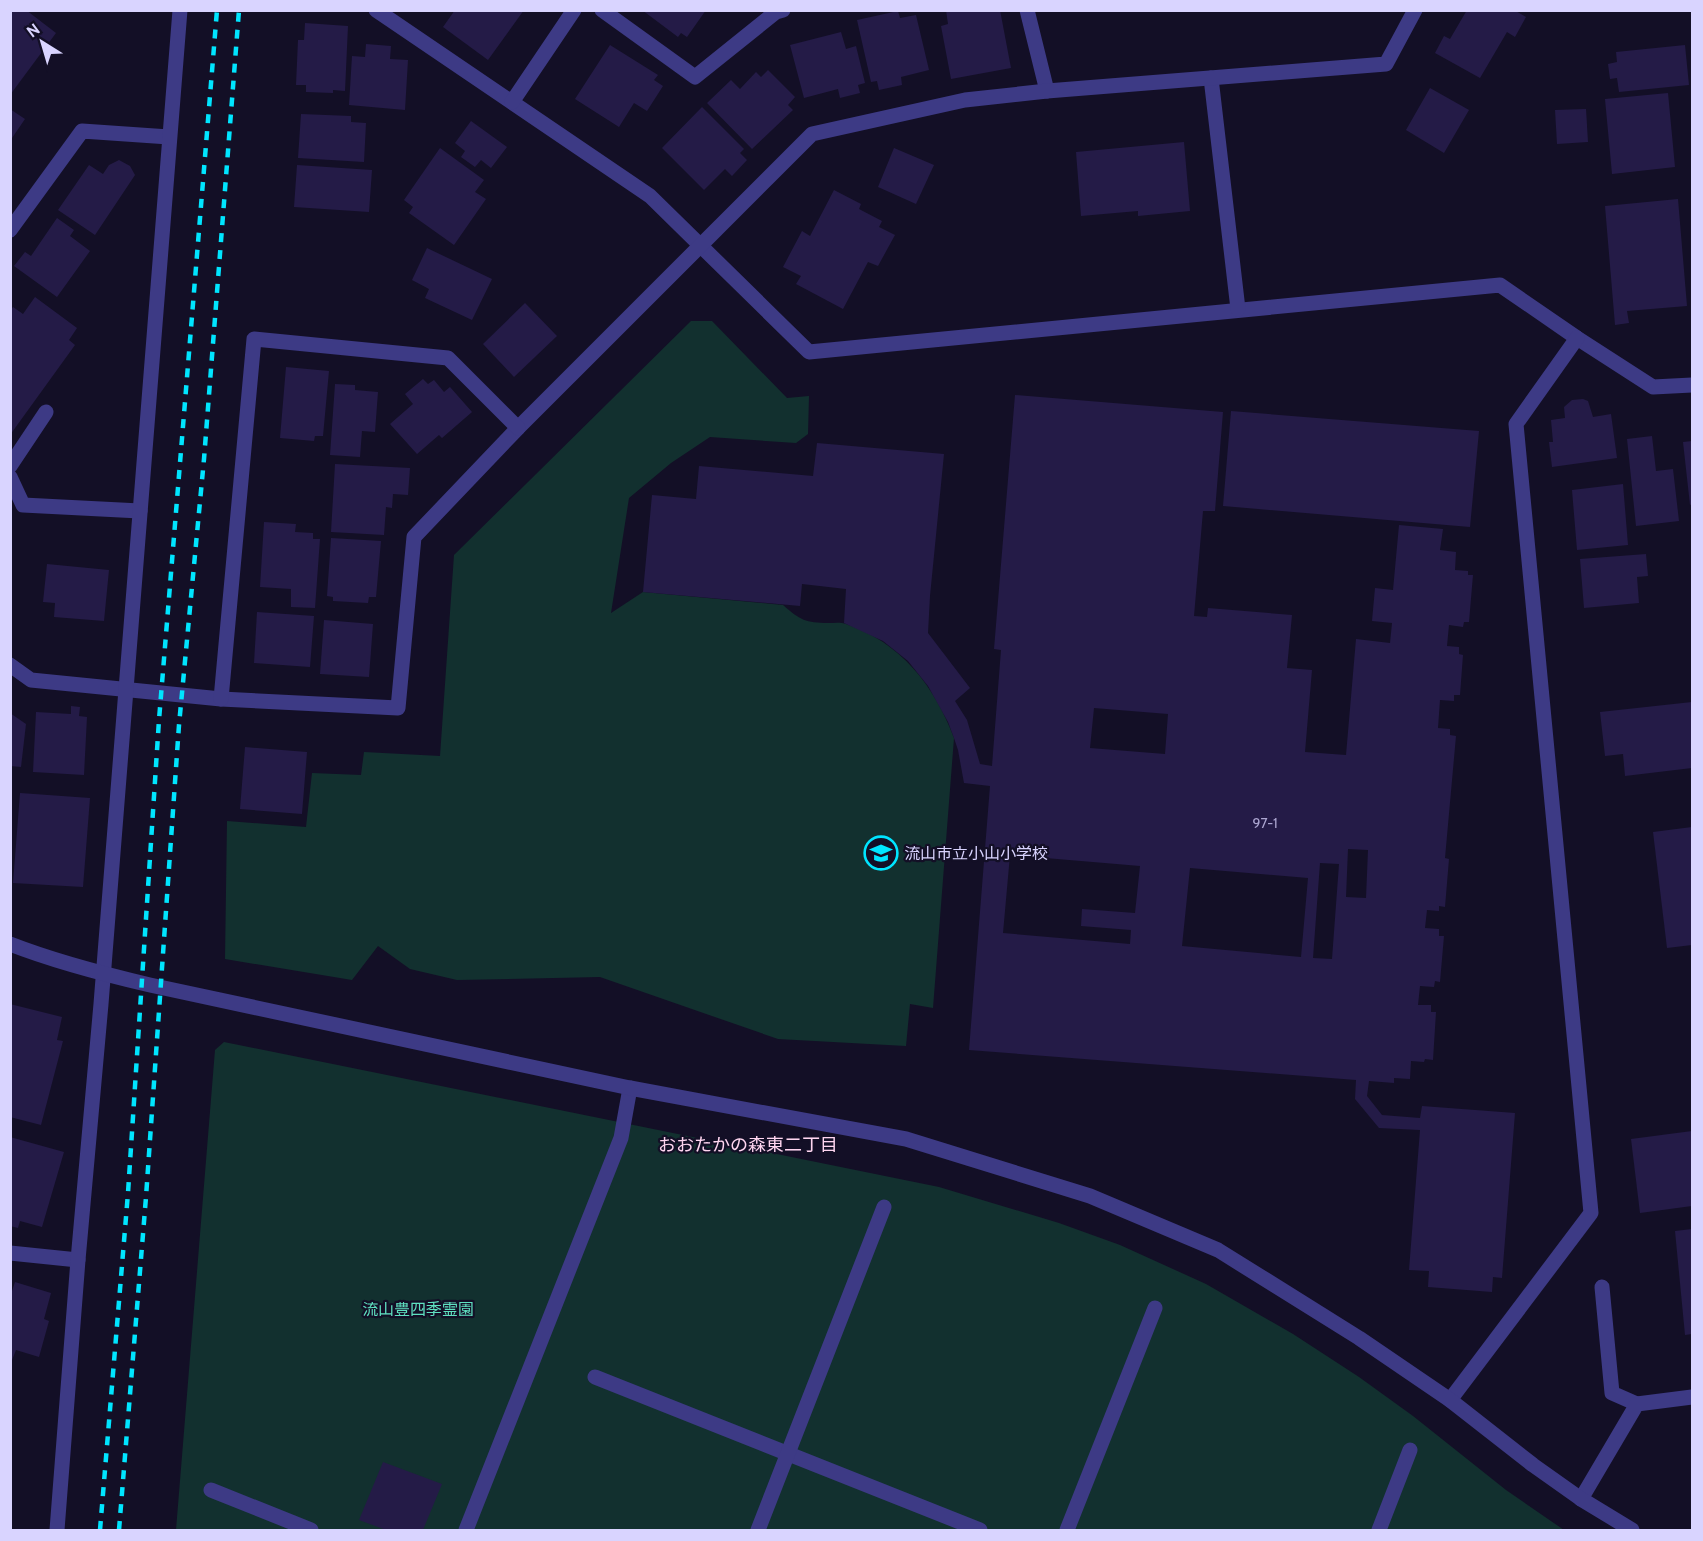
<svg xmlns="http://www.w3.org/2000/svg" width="1703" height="1541" font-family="Cabin,'Noto Sans JP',sans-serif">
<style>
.green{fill:#12302f}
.building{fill:#241b47;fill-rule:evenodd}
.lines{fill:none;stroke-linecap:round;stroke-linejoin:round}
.service{stroke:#3d3a85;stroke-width:15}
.pedestrian{stroke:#3d3a85;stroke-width:15}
.minor{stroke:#3d3a85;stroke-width:15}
.tertiary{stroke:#3d3a85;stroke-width:15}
.rail{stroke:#00e5ff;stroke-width:4.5;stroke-dasharray:9 8;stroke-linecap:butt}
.labels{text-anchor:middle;stroke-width:4.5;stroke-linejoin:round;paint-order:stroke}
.number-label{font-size:14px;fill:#aca6d1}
.poi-label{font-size:16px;fill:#d9d4ff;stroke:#130f26;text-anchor:start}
.park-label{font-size:16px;fill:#5fe0c0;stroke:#130f26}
.neighbourhood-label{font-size:18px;fill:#ffd6f0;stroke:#130f26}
</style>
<rect width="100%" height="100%" fill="#130f26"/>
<g class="green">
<path d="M691,321H712L787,398L809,396L808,434L796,443L710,437L671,463L629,498L611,613L643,592L783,605C800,620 806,623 828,623C834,623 841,622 846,624C900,642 935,686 954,738L933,1008L910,1004L906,1046L778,1039L600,977L457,980L410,969L378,946L352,980L225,959L227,821L306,827L312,773L361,775L364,752L440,756L454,555Z"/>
<path d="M224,1042L939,1187L1059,1223L1120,1245L1206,1284L1293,1334L1359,1377L1413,1416L1506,1490L1564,1530H176L215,1050Z"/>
</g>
<g class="building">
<path d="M10,10H26L56,33L10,95Z"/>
<path d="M455,10H524L488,60L443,27Z"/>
<path d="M642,10H706L687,37L681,33L678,37Z"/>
<path d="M946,10H1000L1011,68L951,79L941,26L948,24Z"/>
<path d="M1467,10H1514L1526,17L1515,37L1507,32L1480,78L1435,53L1444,36L1450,39Z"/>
<path d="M898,11L900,18L916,15L929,70L901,77L902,85L879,90L877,81L871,82L857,20Z"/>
<path d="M305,23L348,26L345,91L333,90V93L306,92V85H296L298,40H304Z"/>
<path d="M841,32L846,49L856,46L865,83L858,85L860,93L840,98L838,89L804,98L790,45Z"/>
<path d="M366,44L391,46L390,59L408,60L405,110L349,105L352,56L365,57Z"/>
<path d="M610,45L658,75L654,80L663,86L647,111L634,103L619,127L575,99Z"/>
<path d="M1685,45L1689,85L1619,92L1617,78L1610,79L1608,64L1617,62L1616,52Z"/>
<path d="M768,70L795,97L788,105L793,110L752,149L707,103L731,80L740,89L756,72L761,77Z"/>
<path d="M1430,88L1469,110L1444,153L1406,130Z"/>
<path d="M1668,93L1675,167L1612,174L1605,99Z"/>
<path d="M702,107L744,149L740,153L747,160L732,176L725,169L704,190L662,148Z"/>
<path d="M10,109L25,119L10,141Z"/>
<path d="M1586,109L1588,142L1557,144L1555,110Z"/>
<path d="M301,114L351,116V122L366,123L364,162L298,158Z"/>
<path d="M471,121L507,147L491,168L481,160L475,167L461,157L465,151L455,143Z"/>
<path d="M1184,142L1190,211L1138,216V211L1081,216L1076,152Z"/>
<path d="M440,148L484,180L475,192L486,199L454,245L409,213L413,207L404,200Z"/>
<path d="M894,148L934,165L916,204L878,187Z"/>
<path d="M119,160L130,166L135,175L95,235L58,210L89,165L103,174L109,165Z"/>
<path d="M297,165L372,170L369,212L294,207Z"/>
<path d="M834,190L861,204L859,209L882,221L879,227L895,235L878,266L868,262L843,309L796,284L801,276L783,267L802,231L810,236Z"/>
<path d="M1678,199L1687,306L1627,311L1629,323L1615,325L1605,206Z"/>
<path d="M57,218L74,230L70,236L90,251L57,297L14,266L25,252L31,256Z"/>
<path d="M427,248L492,279L472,320L425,298L429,289L412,280Z"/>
<path d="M35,297L77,328L69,340L75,345L10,435V311L13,307L23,314Z"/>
<path d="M525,303L557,336L514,377L483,344Z"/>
<path d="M286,367L329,371L323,436H315L314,441L280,438Z"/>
<path d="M423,379L428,384L434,380L444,392L450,387L472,412L442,438L439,435L417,454L390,424L413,404L405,394Z"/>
<path d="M335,384L355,385V390L378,392L375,432L362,431L360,457L330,455Z"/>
<path d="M1015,395L1223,412L1215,511H1203L1194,616L1207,617L1208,608L1292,615L1287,668L1312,670L1305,752L1346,755L1356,639L1390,643L1392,623L1372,621L1375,588L1393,590L1399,525L1443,529L1440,550L1456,552L1455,570L1468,571V575H1473L1469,622H1464L1463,627L1449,625L1447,646L1459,647V654L1463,655L1460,695H1454V701L1440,700L1438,728L1450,729V735L1456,736L1445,858L1449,859L1445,907L1439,906V911L1427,910L1425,928L1439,929V936H1444L1440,982L1435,981L1434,987L1420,986L1418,1005H1431V1012H1436L1433,1060L1425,1059L1424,1062L1411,1061L1410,1079L1394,1078V1083L1369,1081L1367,1096L1382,1115L1420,1118L1422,1106L1515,1113L1502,1278L1493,1277L1492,1292L1428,1287L1429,1271L1409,1270L1420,1130L1379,1128L1355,1099L1356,1080L969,1050L990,786L964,783L958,750L954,738L948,722L928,686L908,661L883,641L844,623L846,589L802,584L800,606L643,592L652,495L696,499L699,466L813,476L817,443L944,454L930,596L928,633L970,688L955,701L967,720L980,764L992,766L1001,650L994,649ZM1094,708L1168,714L1165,754L1090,748ZM1348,849L1368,850L1366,898L1346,897ZM1010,855L1140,866L1135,913L1082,909L1081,926L1131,930L1130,944L1003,933ZM1320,863L1339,864L1332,959L1313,958ZM1190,868L1308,878L1301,957L1182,946Z"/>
<path d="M1583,399L1588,401L1593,417L1611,414L1617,458L1552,467L1549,442H1553L1551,420L1565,418L1564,407L1572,400Z"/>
<path d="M1231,411L1479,431L1470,527L1223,506Z"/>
<path d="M1652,436L1656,471L1673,469L1679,521L1636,526L1627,439Z"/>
<path d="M1692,441V504L1690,505L1683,442Z"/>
<path d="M335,464L410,468L408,495L393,494L392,508L386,507L384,535L331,532Z"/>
<path d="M1623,484L1628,545L1577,550L1572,490Z"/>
<path d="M264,522L296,524L295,532L313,533V539H320L315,608L291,607V589L260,587Z"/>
<path d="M331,538L381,541L376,597H369L368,603L333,601V597L327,596Z"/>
<path d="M1646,554L1648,576L1637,577L1639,603L1584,608L1580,559Z"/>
<path d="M47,564L109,570L104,621L54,617L55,603L43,602Z"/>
<path d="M257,612L314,616L310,667L254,663Z"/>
<path d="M324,620L373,624L369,677L320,674Z"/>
<path d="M1692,702V768L1625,776L1623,754L1605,756L1600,712Z"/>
<path d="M71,706L80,707L79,716L87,717L84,775L33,772L36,712L71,714Z"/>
<path d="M10,713L26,724L21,767L10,766Z"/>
<path d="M245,747L307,752L302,814L240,809Z"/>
<path d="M20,793L90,798L83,887L13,883Z"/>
<path d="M1692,827V945L1667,948L1653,832Z"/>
<path d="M10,1004L62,1017L57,1040L63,1041L41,1125L10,1117Z"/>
<path d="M1692,1131V1206L1640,1213L1631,1139Z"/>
<path d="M10,1137L64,1152L42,1227L20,1221L18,1228L10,1226Z"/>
<path d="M1692,1229V1334L1685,1335L1675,1231Z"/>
<path d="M15,1282L51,1293L44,1319L49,1321L39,1357L16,1350L12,1360H10V1297Z"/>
<path d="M383,1462L442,1484L423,1530H386L359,1520Z"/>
</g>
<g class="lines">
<g class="service">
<path d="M10,466L46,412"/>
<path d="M10,477L23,505L140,511"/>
<path d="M1602,1287L1612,1393L1637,1404"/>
<path d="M211,1490L311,1530"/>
<path d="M1581,1499L1637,1404L1692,1397"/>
<path d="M466,1530L621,1138L630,1088"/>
</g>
<g class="pedestrian">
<path d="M595,1377L980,1530"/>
<path d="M758,1530L884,1207"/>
<path d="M1067,1530L1155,1308"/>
<path d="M1379,1530L1410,1450"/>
</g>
<g class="minor">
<path d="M376,10L650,196L809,352L1500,285L1577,338L1653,387L1692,385"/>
<path d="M602,10L695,77L776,12L783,10"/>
<path d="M1027,10L1047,91"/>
<path d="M1211,78L1238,309"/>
<path d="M512,102L574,10"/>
<path d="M10,230L82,131L169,137"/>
<path d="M10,665L31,680L221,699L398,708L414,537L518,428L812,134L965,100L1047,91L1386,64L1415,10"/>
<path d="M221,699L254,339L448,358L518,428"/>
<path d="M10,1253L78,1260"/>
<path d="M1450,1400L1591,1213L1516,424L1577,338"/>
<path d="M57,1530L78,1260L101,1004L180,10"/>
</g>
<path class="tertiary" d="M10,944C56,962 103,974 150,985L630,1088L906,1139L1090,1196L1218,1250L1359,1338L1450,1400L1533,1465L1581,1499L1632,1530"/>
<g class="rail">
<path d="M100,1530L128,1193L159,720L217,10"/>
<path d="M119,1530L146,1197L179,725L204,459L239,10"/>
</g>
</g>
<defs>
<g id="school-ring" transform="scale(1.725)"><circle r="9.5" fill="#130f26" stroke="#00e5ff" stroke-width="1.5"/><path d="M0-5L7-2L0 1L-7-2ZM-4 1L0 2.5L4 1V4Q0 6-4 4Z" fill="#00e5ff"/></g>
</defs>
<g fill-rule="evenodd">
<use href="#school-ring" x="881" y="853"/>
</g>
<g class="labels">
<g class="number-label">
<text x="1265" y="828">97-1</text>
</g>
<g class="poi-label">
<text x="904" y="859">流山市立小山小学校</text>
</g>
<g class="park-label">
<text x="418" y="1315">流山豊四季霊園</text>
</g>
<g class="neighbourhood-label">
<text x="748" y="1151">おおたかの森東二丁目</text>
</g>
</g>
<rect width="1703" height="1541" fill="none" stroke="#d9d4ff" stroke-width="24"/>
<g transform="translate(42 42) rotate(323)" stroke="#130f26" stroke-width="4.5" paint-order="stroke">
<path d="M0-4.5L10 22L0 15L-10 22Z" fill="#d9d4ff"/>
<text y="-9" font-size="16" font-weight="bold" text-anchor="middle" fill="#d9d4ff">N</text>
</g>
</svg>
